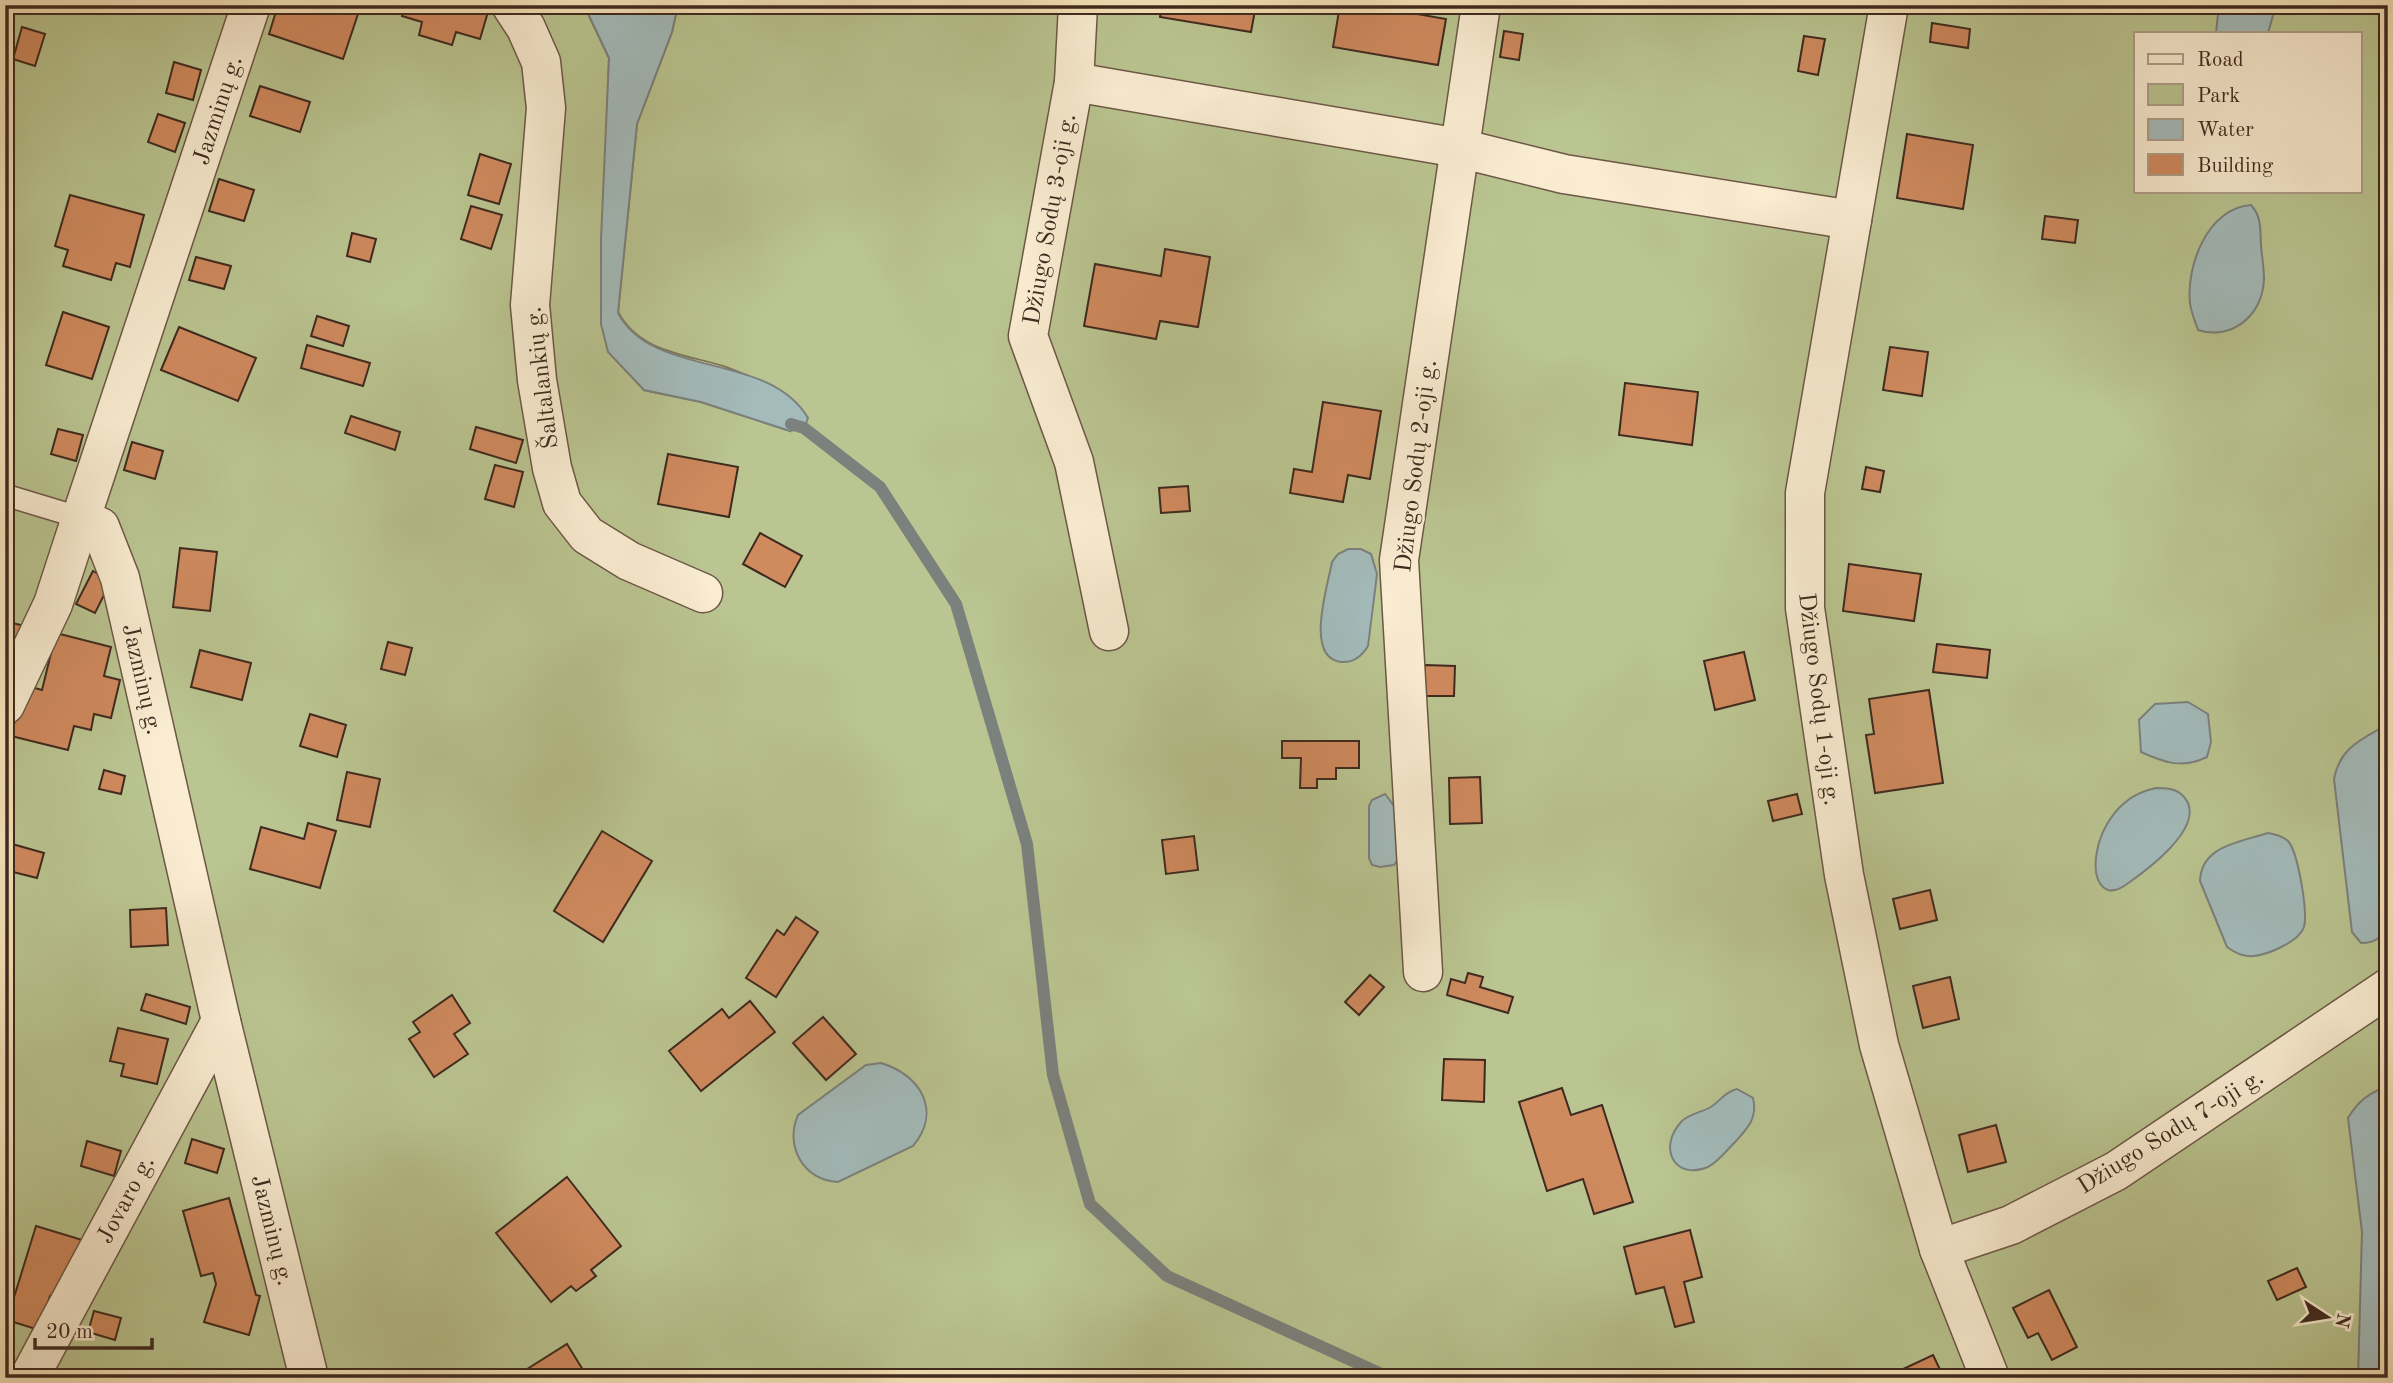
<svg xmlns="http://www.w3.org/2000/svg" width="2393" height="1383" font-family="'Old Standard TT',serif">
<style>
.green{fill:#bac591;stroke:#7c7858;stroke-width:2;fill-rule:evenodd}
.water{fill:#a3bbbb;stroke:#7b817d;stroke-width:2}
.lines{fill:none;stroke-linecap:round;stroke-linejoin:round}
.stream{stroke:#7b817d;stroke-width:12}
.building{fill:#cf8a5e;stroke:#3f2a1f;stroke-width:2}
.service-casing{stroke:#6d5846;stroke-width:24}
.minor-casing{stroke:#6d5846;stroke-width:41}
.service{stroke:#faedd2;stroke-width:21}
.minor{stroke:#faedd2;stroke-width:38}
.labels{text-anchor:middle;stroke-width:5;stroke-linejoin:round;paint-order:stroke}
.street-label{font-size:24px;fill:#3f2a1f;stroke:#faedd2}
</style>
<rect width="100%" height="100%" fill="#f7e4ba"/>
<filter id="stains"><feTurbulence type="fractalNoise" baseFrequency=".00286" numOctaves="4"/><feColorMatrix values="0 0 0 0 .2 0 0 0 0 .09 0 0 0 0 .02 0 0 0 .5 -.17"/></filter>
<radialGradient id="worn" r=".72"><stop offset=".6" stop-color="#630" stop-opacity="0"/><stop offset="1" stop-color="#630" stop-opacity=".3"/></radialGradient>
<path class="green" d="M5,5H584L609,58L601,324L644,390L701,402L790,431L771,385C756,379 741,373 726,367C686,354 640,353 618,312L637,124L672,32L678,5H2388V1378H5ZM2136,33H2360V191H2136Z"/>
<g class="water">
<path d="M584,5H678L672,32L637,124L618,313C653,379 769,351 808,418L804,428L790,431L701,402L644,390L608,352L601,324V239L609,58Z"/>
<path d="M2219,5H2276L2268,33H2216Z"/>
<path d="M2251,205C2262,217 2260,230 2261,246C2262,257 2264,268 2264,279C2263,315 2232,341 2198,330C2195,321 2191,312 2190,303C2186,265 2208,208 2251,205Z"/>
<path d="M1348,549H1361L1371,554L1377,574L1368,646C1362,656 1354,663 1341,662C1304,658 1328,585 1332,562L1338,554Z"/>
<path d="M2188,702L2208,714L2211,742L2207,757C2183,769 2165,763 2141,752L2139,720L2155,704Z"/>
<path d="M2388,724V923C2382,937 2377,943 2361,943L2352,932L2334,779C2340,747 2361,740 2388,724Z"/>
<path d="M2156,788C2170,788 2181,789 2188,803C2200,831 2147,870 2127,884C2080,918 2083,802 2156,788Z"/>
<path d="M1385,794L1394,806L1399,858L1394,865L1380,867L1372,865L1369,858V806L1372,800Z"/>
<path d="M2268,833C2275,834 2282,836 2288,841C2298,852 2308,912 2304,927C2299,942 2267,955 2253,956C2243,957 2235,953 2227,947L2200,881C2201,846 2240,842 2268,833Z"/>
<path d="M881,1063C921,1075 942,1111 913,1146L838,1182C804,1181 784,1146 798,1115L866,1065Z"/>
<path d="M2388,1086V1378H2358L2362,1232L2348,1118C2358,1101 2369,1093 2388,1086Z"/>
<path d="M1737,1089L1753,1098C1758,1117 1748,1128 1736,1141C1728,1149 1718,1162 1708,1167C1674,1181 1657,1147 1682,1121C1689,1114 1702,1112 1711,1107C1721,1100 1725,1092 1737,1089Z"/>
</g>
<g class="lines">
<path class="stream" d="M791,424L804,428L880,487L956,604L1027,844L1053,1075L1090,1204L1167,1276L1390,1378"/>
</g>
<g class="building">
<path d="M278,5L308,8L309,5H361L343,59L269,34Z"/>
<path d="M405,5H490L480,39L456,32L452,45L419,35L422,22L402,16Z"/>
<path d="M1162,5H1256L1251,32L1160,17Z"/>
<path d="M1340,5H1365L1446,19L1438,65L1333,47Z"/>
<path d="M1932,23L1970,29L1968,48L1930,42Z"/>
<path d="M22,27L45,34L35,66L13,59Z"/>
<path d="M1504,31L1523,34L1519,60L1500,57Z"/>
<path d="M1804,36L1825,39L1818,75L1798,71Z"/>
<path d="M174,62L201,70L193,100L166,93Z"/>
<path d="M260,86L310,102L300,132L250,116Z"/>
<path d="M158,114L185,123L175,152L148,142Z"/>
<path d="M1907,134L1973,145L1963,209L1897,198Z"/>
<path d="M480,154L511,164L499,204L468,195Z"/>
<path d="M219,179L254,190L244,221L209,211Z"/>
<path d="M70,195L144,215L130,267L116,263L111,280L63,266L68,250L55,246Z"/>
<path d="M471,206L502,215L491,249L461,239Z"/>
<path d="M2045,216L2078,220L2075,243L2042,239Z"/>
<path d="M352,233L376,239L370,262L347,256Z"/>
<path d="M1165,249L1210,257L1198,327L1160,321L1156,339L1084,326L1095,264L1161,276Z"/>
<path d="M196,257L231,266L224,289L189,280Z"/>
<path d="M63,312L109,327L92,379L46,365Z"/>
<path d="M317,316L349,326L343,346L311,336Z"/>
<path d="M179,327L256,358L238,401L161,370Z"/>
<path d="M307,345L370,363L363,386L301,368Z"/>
<path d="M1890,347L1928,352L1922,396L1883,390Z"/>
<path d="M1625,383L1698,392L1692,445L1619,435Z"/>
<path d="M1323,402L1381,411L1370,479L1348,475L1343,502L1290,493L1294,469L1312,472Z"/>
<path d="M351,416L400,432L395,450L345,433Z"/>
<path d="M476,427L523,440L516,463L470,449Z"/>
<path d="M58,429L83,435L76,461L51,454Z"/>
<path d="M132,442L163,451L155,479L124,470Z"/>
<path d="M668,454L738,467L729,517L658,504Z"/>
<path d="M495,465L523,472L514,507L485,499Z"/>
<path d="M1866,467L1884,471L1880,492L1862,489Z"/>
<path d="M1188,486L1190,511L1161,513L1159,488Z"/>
<path d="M760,533L802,556L785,587L743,564Z"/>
<path d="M180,548L217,552L210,611L173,607Z"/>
<path d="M1849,564L1921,574L1914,621L1843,611Z"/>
<path d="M93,571L111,581L95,613L76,604Z"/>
<path d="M5,621L28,627L5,667Z"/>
<path d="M56,633L111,647L104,676L120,680L111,718L94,714L91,730L74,726L68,750L11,736L24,685L42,690Z"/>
<path d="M388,642L412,648L405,675L381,669Z"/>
<path d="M1937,644L1990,650L1987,678L1933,672Z"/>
<path d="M200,650L251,663L242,700L191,687Z"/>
<path d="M1744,652L1755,700L1715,710L1704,661Z"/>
<path d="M1425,665L1455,666L1454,696H1424Z"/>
<path d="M1929,690L1943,783L1875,793L1866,735L1874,734L1869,699Z"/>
<path d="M310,714L346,725L337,757L300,746Z"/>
<path d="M1282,741H1359V768H1336V779H1317V788H1300L1301,758H1282Z"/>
<path d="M104,770L125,776L121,794L99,789Z"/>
<path d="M347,772L380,779L370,827L337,820Z"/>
<path d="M1480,777L1482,823L1450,824L1449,778Z"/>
<path d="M1797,794L1802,814L1773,821L1768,801Z"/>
<path d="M308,823L336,831L320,888L250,869L261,827L304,839Z"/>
<path d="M602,831L652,861L603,942L554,911Z"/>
<path d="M1194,836L1198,870L1166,874L1162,840Z"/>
<path d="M5,842L44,853L37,878L5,870Z"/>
<path d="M1930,890L1937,920L1900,929L1893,899Z"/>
<path d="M166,908L168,945L131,947L130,910Z"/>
<path d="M796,917L818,932L776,997L746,978L777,930L784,935Z"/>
<path d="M1468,973L1483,977L1480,987L1513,997L1508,1013L1447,995L1451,979L1465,983Z"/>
<path d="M1370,975L1384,987L1359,1015L1345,1002Z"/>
<path d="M1950,977L1959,1019L1923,1028L1913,986Z"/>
<path d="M146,994L190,1007L186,1024L141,1010Z"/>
<path d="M452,995L470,1023L454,1034L468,1054L434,1077L409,1039L420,1032L413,1022Z"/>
<path d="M750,1001L775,1032L701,1091L669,1051L722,1009L729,1018Z"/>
<path d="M823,1017L856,1054L826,1080L793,1043Z"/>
<path d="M118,1028L168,1039L157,1084L121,1076L124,1064L110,1061Z"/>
<path d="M1444,1059L1485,1060L1484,1102L1442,1100Z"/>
<path d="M1562,1088L1571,1115L1602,1105L1633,1202L1594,1214L1583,1179L1547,1191L1519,1102Z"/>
<path d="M1996,1125L2006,1162L1968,1172L1959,1135Z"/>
<path d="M192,1139L224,1149L217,1173L185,1163Z"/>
<path d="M87,1141L121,1151L114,1176L81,1166Z"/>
<path d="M567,1177L621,1246L591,1270L596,1276L576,1291L571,1286L551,1302L496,1233Z"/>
<path d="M229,1198L256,1295L260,1296L249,1335L204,1322L216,1284L213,1273L201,1276L183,1211Z"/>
<path d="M36,1226L82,1240L63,1299L50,1296L39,1330L7,1320Z"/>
<path d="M1690,1230L1702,1277L1684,1282L1694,1322L1675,1327L1664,1287L1636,1294L1624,1247Z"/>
<path d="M2297,1268L2306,1287L2277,1300L2268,1281Z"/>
<path d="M2049,1290L2077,1347L2052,1360L2038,1333L2028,1338L2013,1308Z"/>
<path d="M94,1311L121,1318L115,1340L88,1332Z"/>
<path d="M567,1344L588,1378H517L516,1376Z"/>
<path d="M1933,1355L1944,1378H1884Z"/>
</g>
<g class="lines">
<g class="service-casing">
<path id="service" d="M5,495L81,518"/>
</g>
<g class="minor-casing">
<g id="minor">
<path d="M251,5L81,518L100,527L120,578L221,1021L309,1378"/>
<path d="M511,5L526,28L541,62L546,108L530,305L537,380L552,468L562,503L587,535L629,561L703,593"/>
<path d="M1078,5L1074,82L1028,336L1074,462L1109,631"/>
<path d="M1889,5L1805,493V608L1844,875L1879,1045L1939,1249L1990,1378"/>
<path d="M1074,82L1459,148L1564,174L1852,220"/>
<path d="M5,705L53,604L81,518"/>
<path d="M1423,972L1399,560L1481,5"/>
<path d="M1939,1249L2011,1225L2116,1171L2388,988"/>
<path d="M29,1378L221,1021"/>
</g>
</g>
<use href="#service" class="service"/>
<use href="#minor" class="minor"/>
</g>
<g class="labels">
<g class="street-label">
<text transform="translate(217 110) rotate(-72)" y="8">Jazminų g.</text>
<text transform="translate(1049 219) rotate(-80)" y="8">Džiugo Sodų 3-oji g.</text>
<text transform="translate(541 378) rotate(-97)" y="8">Šaltalankių g.</text>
<text transform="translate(1415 466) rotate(-83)" y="8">Džiugo Sodų 2-oji g.</text>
<text transform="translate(143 679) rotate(77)" y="8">Jazminų g.</text>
<text transform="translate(1820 699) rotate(83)" y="8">Džiugo Sodų 1-oji g.</text>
<text transform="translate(2170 1131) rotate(-32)" y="8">Džiugo Sodų 7-oji g.</text>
<text transform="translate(125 1199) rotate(-62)" y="8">Jovaro g.</text>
<text transform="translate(273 1230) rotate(76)" y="8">Jazminų g.</text>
</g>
</g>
<rect width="2393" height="1383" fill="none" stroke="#f7e4ba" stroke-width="28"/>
<rect x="7" y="7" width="2379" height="1369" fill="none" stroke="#3f2a1f" stroke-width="3.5"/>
<rect x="14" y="14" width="2365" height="1355" fill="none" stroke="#3f2a1f" stroke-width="2"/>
<rect x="2134" y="32" width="228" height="161" fill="#faedd2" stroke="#af9f8a" stroke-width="2"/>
<rect x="2148" y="54" width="35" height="10" fill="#faedd2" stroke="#af9f8a" stroke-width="2"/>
<text x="2197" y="66" font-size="21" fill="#3f2a1f">Road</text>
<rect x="2148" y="84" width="35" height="21" fill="#bac591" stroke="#af9f8a" stroke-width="2"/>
<text x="2197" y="102" font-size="21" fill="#3f2a1f">Park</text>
<rect x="2148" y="119" width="35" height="21" fill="#a3bbbb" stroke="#af9f8a" stroke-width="2"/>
<text x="2197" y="136" font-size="21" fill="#3f2a1f">Water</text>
<rect x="2148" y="154" width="35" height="21" fill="#cf8a5e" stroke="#af9f8a" stroke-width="2"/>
<text x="2197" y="172" font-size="21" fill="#3f2a1f">Building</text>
<g transform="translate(2327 1317) rotate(102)" stroke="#faedd2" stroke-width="5" paint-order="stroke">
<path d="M0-5L12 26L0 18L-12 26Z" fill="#3f2a1f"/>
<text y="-10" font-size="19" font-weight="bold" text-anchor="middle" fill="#3f2a1f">N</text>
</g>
<path d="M35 1338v10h117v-10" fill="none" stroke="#3f2a1f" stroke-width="3.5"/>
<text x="46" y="1338" font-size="21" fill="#3f2a1f" stroke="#faedd2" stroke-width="5" paint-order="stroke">20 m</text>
<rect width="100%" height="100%" filter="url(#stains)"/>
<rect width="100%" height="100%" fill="url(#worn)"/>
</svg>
